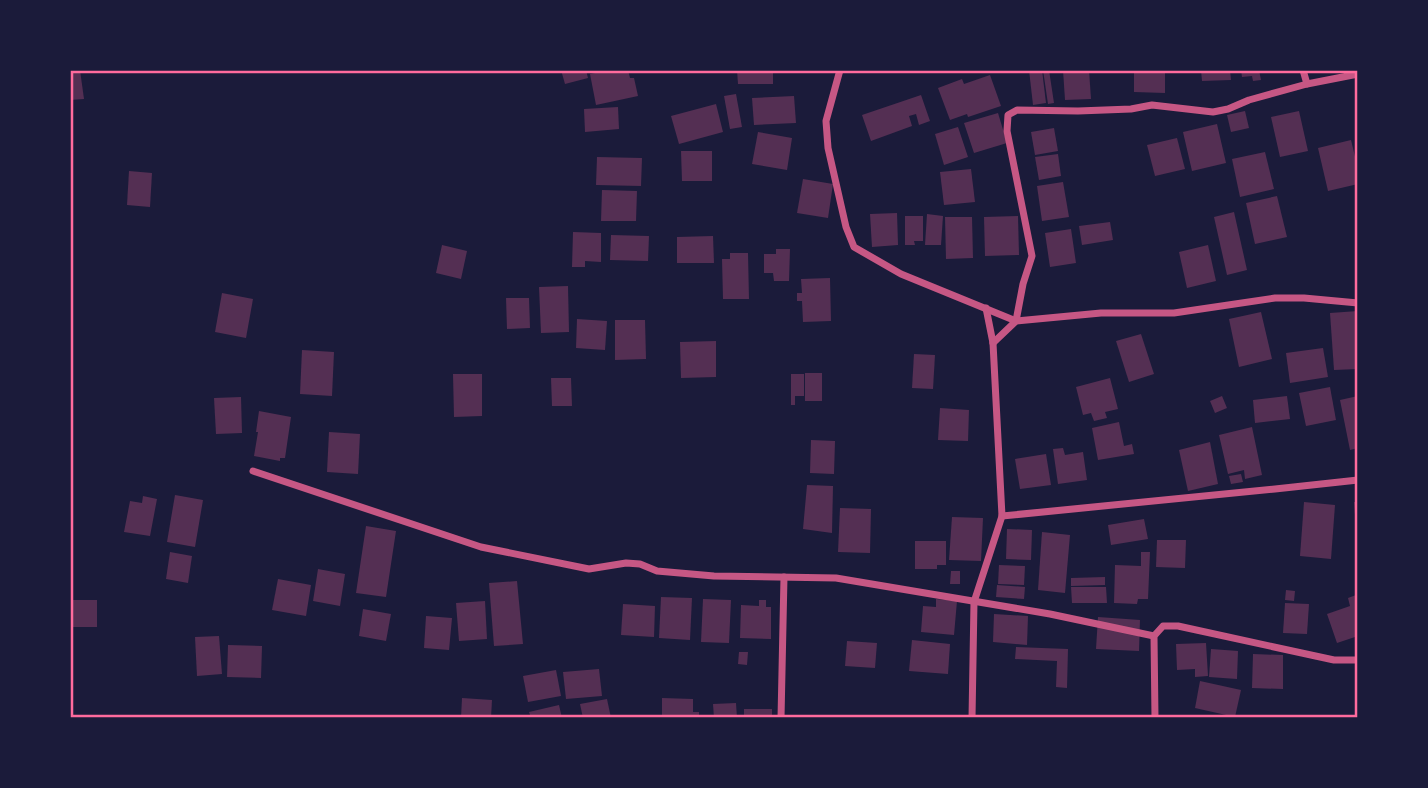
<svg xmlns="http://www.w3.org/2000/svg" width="1428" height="788" font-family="Montserrat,sans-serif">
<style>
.building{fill:#542f53}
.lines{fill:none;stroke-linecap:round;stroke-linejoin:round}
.minor{stroke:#c65784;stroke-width:7}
.neatline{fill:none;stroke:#ff6b9d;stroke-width:2.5}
</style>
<rect width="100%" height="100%" fill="#1b1b3a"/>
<g class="building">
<path d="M70,70H80L84,99L70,100Z"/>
<path d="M561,70H586L588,78L565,84Z"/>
<path d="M610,70H628L630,78H634L638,96L596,105L590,74Z"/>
<path d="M737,70H773V84H738Z"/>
<path d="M1029,70H1042L1046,103L1033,105Z"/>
<path d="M1043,70H1049L1054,103L1048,104Z"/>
<path d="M1063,70H1089L1091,99L1065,100Z"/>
<path d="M1134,70H1165V93L1134,92Z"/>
<path d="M1201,70H1230L1231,80L1202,81Z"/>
<path d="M1241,70H1259L1261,80L1253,81L1252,76L1242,77Z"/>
<path d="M990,75L1001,106L968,117L967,114L950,120L938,88L962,79L964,84Z"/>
<path d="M736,94L742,127L730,129L724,96Z"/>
<path d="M921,95L930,121L919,125L916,114L909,116L912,126L871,141L862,115Z"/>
<path d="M794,96L796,123L754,125L752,98Z"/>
<path d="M716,104L723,132L679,144L671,116Z"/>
<path d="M618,107L619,129L585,132L584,109Z"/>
<path d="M1245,111L1249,128L1231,132L1227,115Z"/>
<path d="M1299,111L1308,151L1280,157L1271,117Z"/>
<path d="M998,113L1007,143L974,153L964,123Z"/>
<path d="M1217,124L1226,163L1192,171L1183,132Z"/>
<path d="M958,127L968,157L944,165L935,134Z"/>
<path d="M1054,128L1058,151L1035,155L1031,132Z"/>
<path d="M758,132L792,138L787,170L752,164Z"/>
<path d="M1177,138L1185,169L1155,176L1147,145Z"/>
<path d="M1351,140L1358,169V184L1328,191L1318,148Z"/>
<path d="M681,151H712V181H682Z"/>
<path d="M1265,152L1274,189L1240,197L1232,159Z"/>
<path d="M1058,154L1061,176L1039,180L1035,157Z"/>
<path d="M597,157L642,158L641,186L596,185Z"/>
<path d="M971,169L975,202L944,205L940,172Z"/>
<path d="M129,171L152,173L150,207L127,205Z"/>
<path d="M803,179L833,184L828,218L797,213Z"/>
<path d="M1063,182L1069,217L1042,221L1037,186Z"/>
<path d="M602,190L637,191L636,221H601Z"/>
<path d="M1277,196L1287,237L1255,244L1246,203Z"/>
<path d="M1234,212L1247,270L1227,275L1214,217Z"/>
<path d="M897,213L898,245L872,247L870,214Z"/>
<path d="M927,214L943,216L941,245H925Z"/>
<path d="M905,216H923V241H914L915,245H905Z"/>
<path d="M1018,216L1019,255L985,256L984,217Z"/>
<path d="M945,217H972L973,258L946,259Z"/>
<path d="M1110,222L1113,240L1082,245L1079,226Z"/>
<path d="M1071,229L1076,263L1050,267L1045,233Z"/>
<path d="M573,232L601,233V262L585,261V267H572Z"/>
<path d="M611,235L649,236L648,261L610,260Z"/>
<path d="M713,236L714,263H677V237Z"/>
<path d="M442,245L467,251L461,279L436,273Z"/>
<path d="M1208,245L1216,281L1187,288L1179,252Z"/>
<path d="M776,249H790L789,281H774L773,273H764V254H776Z"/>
<path d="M730,253H748L749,299H723L722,259H730Z"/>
<path d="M830,278L831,321L803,322L802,301H797V293H802L801,279Z"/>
<path d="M568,286L569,332L541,333L539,287Z"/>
<path d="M222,293L253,299L246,338L215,332Z"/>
<path d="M506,298H529L530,328L507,329Z"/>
<path d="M1358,311V369L1334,370L1330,313Z"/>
<path d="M1261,312L1272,359L1239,367L1229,319Z"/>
<path d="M577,319L607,321L605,350L576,348Z"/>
<path d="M615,320H645L646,359L615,360Z"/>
<path d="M1141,334L1154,374L1129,382L1116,341Z"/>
<path d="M716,341V377L681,378L680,342Z"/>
<path d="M1323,348L1328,377L1290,383L1286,353Z"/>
<path d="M302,350L334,352L332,396L300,394Z"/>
<path d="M914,354L935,355L933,389L912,388Z"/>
<rect x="805" y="373" width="17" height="28"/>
<path d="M453,374H482V416L454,417Z"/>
<path d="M791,374H804V396H795V405H791Z"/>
<path d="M551,378H571L572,406H552Z"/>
<path d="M1110,378L1118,409L1105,412L1107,418L1094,421L1091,413L1083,415L1076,387Z"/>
<path d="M1330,387L1336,420L1306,426L1299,393Z"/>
<path d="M1222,396L1227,408L1215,413L1210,401Z"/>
<path d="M1287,396L1290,419L1255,423L1253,400Z"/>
<path d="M1358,396V448L1350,450L1340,400Z"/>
<path d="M241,397L242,433L216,434L214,398Z"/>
<path d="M940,408L969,410L968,441L938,440Z"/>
<path d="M259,411L291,417L285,458H280V461L254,456L258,432H256Z"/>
<path d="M1119,422L1124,446L1132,444L1134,454L1098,460L1092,428Z"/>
<path d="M1252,427L1262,475L1245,479L1244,470L1228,474L1219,435Z"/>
<path d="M329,432L360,434L358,474L327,472Z"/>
<path d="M811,440L835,441L834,474L810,473Z"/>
<path d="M1210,442L1218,484L1188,491L1179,450Z"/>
<path d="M1063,448L1065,455L1083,452L1087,480L1058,484L1053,449Z"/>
<path d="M1046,454L1051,485L1020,489L1015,459Z"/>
<path d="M1241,474L1243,482L1231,484L1229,476Z"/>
<path d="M807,485L833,486L832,533L803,529Z"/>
<path d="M175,495L203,500L195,547L167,542Z"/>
<path d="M143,496L157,499L150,536L124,532L130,501L142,503Z"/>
<path d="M1304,502L1335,505L1331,559L1300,556Z"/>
<path d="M1354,502H1358V528H1356Z"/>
<path d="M840,508L871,509L870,553L838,552Z"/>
<path d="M952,517L983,518L981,561L949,560Z"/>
<path d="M1144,519L1148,539L1111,545L1108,525Z"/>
<path d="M366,526L396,531L386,597L356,593Z"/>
<path d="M1007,529L1032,530L1031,560L1006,559Z"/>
<path d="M1042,532L1070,535L1065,593L1038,590Z"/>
<path d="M1157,540H1186L1185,568L1156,567Z"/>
<path d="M915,541H946V565H937V569H915Z"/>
<path d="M170,552L192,556L188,583L166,579Z"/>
<path d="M1141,552H1150L1148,599H1138L1137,604L1114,603L1115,565L1141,566Z"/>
<path d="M999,565L1025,566L1024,585L998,584Z"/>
<path d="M318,569L345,574L340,606L313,601Z"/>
<path d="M951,571H960V584H950Z"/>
<path d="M1105,577V585L1071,586V578Z"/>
<path d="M278,579L311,585L306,616L272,610Z"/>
<path d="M517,581L523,644L494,646L489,583Z"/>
<path d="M997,585L1025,587L1024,599L996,597Z"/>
<path d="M1071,587H1106L1107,603H1072Z"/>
<path d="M1286,590L1295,591L1294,601L1285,600Z"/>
<path d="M1356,595L1358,599V636L1337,643L1327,614L1350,606L1348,598Z"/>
<path d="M661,597L692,598L690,640L659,638Z"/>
<path d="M703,599L731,600L729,643L701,642Z"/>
<path d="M936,599L957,601L954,635L921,632L923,606L936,607Z"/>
<rect x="70" y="600" width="27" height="27"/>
<path d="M759,600H766V607H771V639L740,638L741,605L759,606Z"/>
<path d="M485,601L487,639L459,641L456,603Z"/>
<path d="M1285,603L1309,604L1307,634L1283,633Z"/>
<path d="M623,604L655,606L654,637L621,635Z"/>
<path d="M363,609L391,614L386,641L359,636Z"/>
<path d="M994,614L1028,616L1027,645L993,642Z"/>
<path d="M426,616L452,618L449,650L424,648Z"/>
<path d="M1098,617L1140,620L1139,651L1096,649Z"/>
<path d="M219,636L222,674L197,676L195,637Z"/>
<path d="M912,640L950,644L948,674L909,671Z"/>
<path d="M847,641L877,643L875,668L845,666Z"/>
<path d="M1206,643L1208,676L1195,677V669L1177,670L1176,644Z"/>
<path d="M228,645L262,646L261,678L227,677Z"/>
<path d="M1016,647L1068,649L1067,688L1056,687L1057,661L1015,659Z"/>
<path d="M1211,649L1238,651L1237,679L1209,677Z"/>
<path d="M739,652H748L747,665L738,664Z"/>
<path d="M1253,654L1283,655V689L1252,688Z"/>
<path d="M599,669L602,696L566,699L563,672Z"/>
<path d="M556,670L561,696L528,702L523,676Z"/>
<path d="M1200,681L1241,690L1235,717L1195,708Z"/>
<path d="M462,698L492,700L491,718H461Z"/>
<path d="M662,698L693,699V712H699V718H662Z"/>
<path d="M607,699L611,718H583L580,704Z"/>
<path d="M736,703L737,718H714L713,704Z"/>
<path d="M559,705L562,718H531L529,712Z"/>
<rect x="744" y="709" width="28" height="9"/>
</g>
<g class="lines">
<g class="minor">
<path d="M840,70L826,121L828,148L846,227L854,247L901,274L1016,321L1101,313H1174L1275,298H1304L1358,303"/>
<path d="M1303,70L1307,84"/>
<path d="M993,343L1016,321L1023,284L1032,256L1007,131L1008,115L1017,110L1078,111L1131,109L1152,105L1213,112L1228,109L1249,100L1307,84L1358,74"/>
<path d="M253,471L481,547L589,569L626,563L640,564L657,571L714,576L836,578L1050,614L1154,636"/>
<path d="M1002,516L1275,489L1358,480"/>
<path d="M781,718L784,577"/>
<path d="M972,718L974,602L1002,516L993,343L986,308"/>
<path d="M1155,718L1154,636L1163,626H1178L1334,660H1358"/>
</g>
</g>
<rect width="1428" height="788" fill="none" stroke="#1b1b3a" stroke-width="144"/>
<rect x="72" y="72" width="1284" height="644" class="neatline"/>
</svg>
